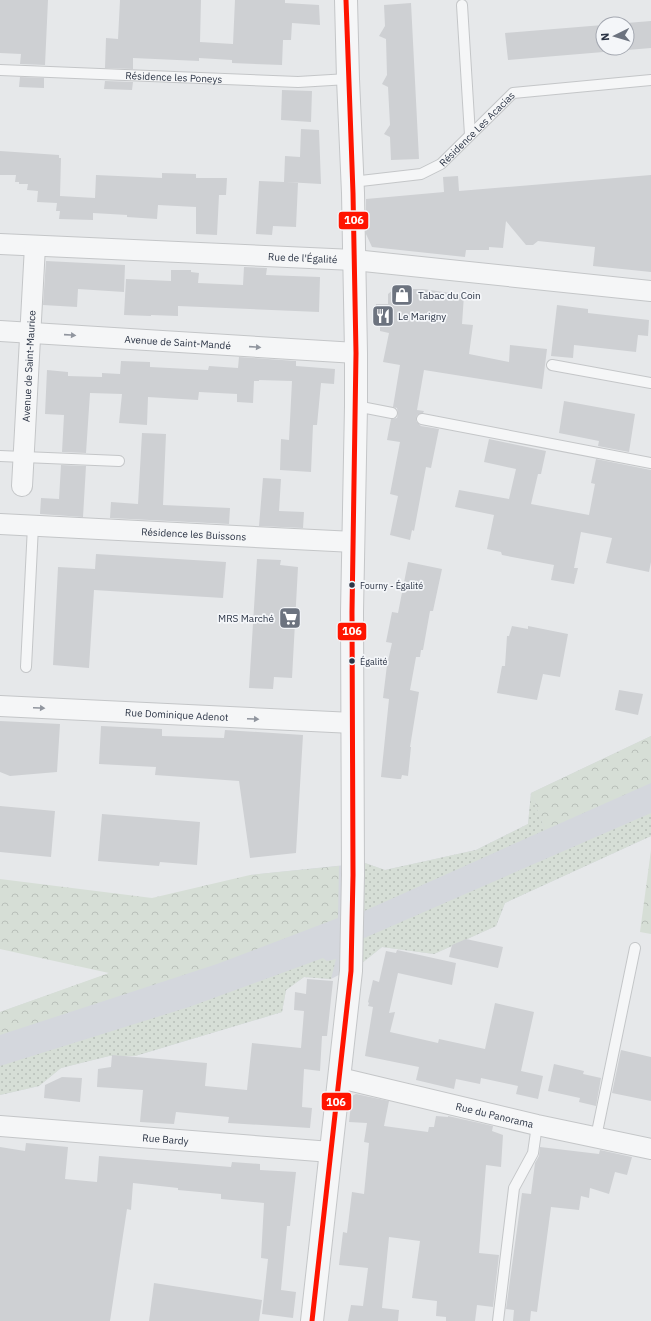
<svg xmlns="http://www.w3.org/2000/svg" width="651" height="1321" font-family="'IBM Plex Sans',sans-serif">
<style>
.built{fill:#d4d7dd}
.grass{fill:url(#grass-dots)}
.forest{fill:url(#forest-crowns)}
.building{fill:#ced0d3}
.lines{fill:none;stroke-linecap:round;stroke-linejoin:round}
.service-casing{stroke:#c4c6c8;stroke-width:12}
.minor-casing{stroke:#c4c6c8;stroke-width:22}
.tertiary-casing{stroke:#c4c6c8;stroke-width:24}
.service{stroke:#f5f6f7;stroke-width:10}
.minor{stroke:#f5f6f7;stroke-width:20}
.tertiary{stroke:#f5f6f7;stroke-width:22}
.bus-1-casing{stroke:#f4f6f9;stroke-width:8}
.bus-1{stroke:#ff1400;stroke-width:5}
.oneway{fill:#90959e}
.bus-dot{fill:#2b3445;stroke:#f4f6f9;stroke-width:1.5}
.labels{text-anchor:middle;stroke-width:3.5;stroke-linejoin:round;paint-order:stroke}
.bus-label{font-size:9px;fill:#2b3445;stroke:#f4f6f9;text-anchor:start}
.street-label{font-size:10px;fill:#2b3445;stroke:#f4f6f9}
.poi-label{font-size:10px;fill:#2b3445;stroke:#f4f6f9;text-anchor:start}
.line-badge{stroke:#f4f6f9;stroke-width:1.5}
.badge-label{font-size:11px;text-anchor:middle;font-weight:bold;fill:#fff}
</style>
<defs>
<pattern id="grass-dots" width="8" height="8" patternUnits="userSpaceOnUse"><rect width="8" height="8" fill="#d6ded6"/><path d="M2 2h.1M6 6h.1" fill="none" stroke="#b8bfb9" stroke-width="1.8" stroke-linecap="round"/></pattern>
<pattern id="forest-crowns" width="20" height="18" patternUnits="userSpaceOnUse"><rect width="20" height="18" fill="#d6ded6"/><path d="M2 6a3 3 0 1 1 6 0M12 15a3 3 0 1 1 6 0" fill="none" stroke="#b8bfb9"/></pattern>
</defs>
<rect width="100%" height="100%" fill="#e6e8ea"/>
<path class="built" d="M651,736V836L505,903L496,926L434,954L382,947L362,963L331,979L304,977L286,990L282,1012L135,1056H109L61,1068L39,1086L0,1095V1012L102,976L263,911L250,875L365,863L385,870L476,850L528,824L531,793Z"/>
<g class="grass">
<path d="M531,793L545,830L362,912L365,863L385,870L476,850L528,824Z"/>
<path d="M651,813V836L505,903L496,926L434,954L382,947L362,963V939Z"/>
<path d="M323,958L327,961L336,959L331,979L304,977L286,990L282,1012L135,1056H109L61,1068L39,1086L0,1095V1066L189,1007Z"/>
</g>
<g class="forest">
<path d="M651,736V783L545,830L531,793Z"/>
<path d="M651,850V934L640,932Z"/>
<path d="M339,866L338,918L217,964L0,1035V1012L109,973L0,949V879L152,898L250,875Z"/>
</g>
<g class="building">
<path d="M0,0H48L45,65L20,64L21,54L0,53Z"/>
<path d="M120,0H201L200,42L233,44L235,0H285V3L319,5L320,25L292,23L291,40H283L282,65L232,63V60L199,58V61L133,58V69L105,68L106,38L118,39Z"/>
<path d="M411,3L419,159L391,160L390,137L384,134L390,125L388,87L382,84L387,75L386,39L379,36L385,26L384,5Z"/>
<path d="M651,21V48L508,60L505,33L603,25V48H627V24H614Z"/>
<path d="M20,77L44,78V88L19,87Z"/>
<path d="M105,81L133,82L132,90L104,89Z"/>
<path d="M282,90L312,91L311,122L281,120Z"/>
<path d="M301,129L319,130L321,184L286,182L298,183L296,227L273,226L272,235L256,234L259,181L284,182L285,156L300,157Z"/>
<path d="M0,151L59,155V158H61L60,196L95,198L96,175L162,178V173L196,174V178H227L226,195H219L217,235L196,234V207L158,205L157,219L127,217V215L93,213V220L59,219L60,211H56L57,203L37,202L38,191L27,190L28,184H19V182H15L16,175H0Z"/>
<path d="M651,175V272L593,266L595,247L538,241L533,245H526L506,221L503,248L489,247V250H466L465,257L372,247L366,234V199L444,192L443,177L458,176L459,191Z"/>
<path d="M46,261L125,265L124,292L78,289L77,307L43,305Z"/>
<path d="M244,267L267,268L266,275L320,277L319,312L178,306V316L151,315V316L124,315L126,279L171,281V270H191V272L199,273L198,283L243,285Z"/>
<path d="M394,289H423L464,295L462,324L473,325L469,354L509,362L510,345L547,349L542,389L424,370L417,410L424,411L423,413L417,415L416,421L421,426L439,429L431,468L426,467L414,531L412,530L410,540L390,535L398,496L390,494L400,442L387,440L391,419L397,418L398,414L397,408L393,407L400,365L383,362L389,333L380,331V325L375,324L376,304H388V294Z"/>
<path d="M557,305L588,309V313L649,320L648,336L638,335L636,352L574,345L573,358L551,356Z"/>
<path d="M239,357L296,361V366L335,369L334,384L321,383L317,425H313L311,472L280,470L281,439L289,440L292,381L259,380V381H254L253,403L237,402V394L199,392L198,400L148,397L147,425L119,423L122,394L90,393L86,453L62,452L64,415L45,414L47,370L68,372V376L102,377V373L120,374L121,361L150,362V367L208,370L209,366L238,368Z"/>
<path d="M564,401L635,414L629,452L598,446L599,441L559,433Z"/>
<path d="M142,433L166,434L163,505L230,508L229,524L110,518L111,502L138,504Z"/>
<path d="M489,439L546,451L541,474H538L531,504L589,515L595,484L591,483L596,459L651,470V562L649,572L606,563L612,538L581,532L574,568H578L574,584L551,580L554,565L502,555L501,552L487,549L494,515L455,507L459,490L509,499L516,469L484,462Z"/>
<path d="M61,465L86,466L83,517L40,514L41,498L59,499Z"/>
<path d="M263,478L281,479L279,511L304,512L303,528L259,526Z"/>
<path d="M96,554L226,562L223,598L94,590L89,668L53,665L58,567L95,569Z"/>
<path d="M257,559L281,560L280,565L298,567L292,678L274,677L273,689L249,688Z"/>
<path d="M408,562L442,569L433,611H430L423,650H421L420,657H416L410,690L419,692L410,747H411L408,776L402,775L401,779H398L381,777L389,699L383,698L387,665L392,643L386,642L392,612L398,613Z"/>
<path d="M512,626L528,629V626L568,634L560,677L543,674L537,700L497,693L502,666H505L507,636H509Z"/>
<path d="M619,690L643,694L638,715L615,710Z"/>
<path d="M0,721L60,724L57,772L10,776L0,772Z"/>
<path d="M101,726L162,729V736L224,738L225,730L303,735L296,853L250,858L239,781L155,775L156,767L99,764Z"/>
<path d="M0,806L55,811L51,857L0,852Z"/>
<path d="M102,814L200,822L197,865L160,862L159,866L98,861Z"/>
<path d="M466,939L503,947L498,968L449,957L452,945Z"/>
<path d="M397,950L456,963L452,985L398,973L389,1013L395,1012L390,1032L438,1043L439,1039L485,1049L495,1003L534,1012L521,1071L543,1076L538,1099L516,1094L518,1086L481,1078L480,1084L456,1079L454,1089L416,1080L419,1067L365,1056L373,1007L368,1006L369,1003L368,1002L373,980L379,982L386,951L396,953Z"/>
<path d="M307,979L333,981L327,1036H322L320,1071L304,1069L302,1107L312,1108L310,1128L228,1123L229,1117L176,1112L174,1124L140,1122L143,1090L97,1087L98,1069L111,1067L112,1055L207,1063L205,1086L247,1090L252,1043L301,1048L304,1011L294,1010L295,992L306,994Z"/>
<path d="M621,1050L651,1057V1101L612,1093Z"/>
<path d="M554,1064L584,1071L583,1074L601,1078L596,1106L579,1102L580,1098L548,1091Z"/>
<path d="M62,1077L82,1078L80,1102L44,1098L45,1085Z"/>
<path d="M356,1094L389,1101L384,1126L428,1132L429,1127H434L436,1116L448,1117V1116L493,1126L492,1131L503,1135L501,1167L486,1165L479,1253L499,1255L493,1307L477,1305L475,1321H446V1317L436,1316L437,1301L412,1298L420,1241L389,1237L382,1308L399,1310L398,1321H348L351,1305L363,1306L368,1268L339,1265L343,1232L347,1233L352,1192L364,1194L369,1143L364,1142L367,1123L349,1122L352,1096Z"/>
<path d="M26,1143L68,1147L65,1179L97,1182L99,1156L231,1167L232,1162L260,1164V1170L296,1172L290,1226H287L281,1290L296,1292L293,1318L262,1314L268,1259L261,1258L264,1203L221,1199V1194L178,1190V1188L133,1183L131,1210L127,1209L110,1321H0V1147L25,1151Z"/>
<path d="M540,1147L599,1154L600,1150L632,1157L627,1175L615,1172L609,1194L590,1188L589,1198L581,1196L579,1210L551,1207L537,1312L531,1311L530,1321H513L514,1310L506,1309L522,1193L531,1194L535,1163L539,1156Z"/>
<path d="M154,1283L262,1300L259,1321H149Z"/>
</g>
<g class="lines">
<g class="service-casing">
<g id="service">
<path d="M462,5L470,135"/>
<path id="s1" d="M0,70L298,82L348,79"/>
<path id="s2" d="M352,182L421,174L441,164L513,93L651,80"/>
<path d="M552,365L651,383"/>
<path d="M356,406L392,413"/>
<path d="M422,419L651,463"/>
<path d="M0,456L119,461"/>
<path d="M26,667L33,526"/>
<path d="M596,1137L635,948"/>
<path d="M498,1321L514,1188L533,1153L537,1125"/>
</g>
</g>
<g class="minor-casing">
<g id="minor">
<path id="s3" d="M0,244L354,260L651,291"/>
<path id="s4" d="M0,331L356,353"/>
<path id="s5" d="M22,486L35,246"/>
<path id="s6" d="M0,524L354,542"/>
<path id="s7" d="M0,706L353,723"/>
<path id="s8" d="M340,1078L537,1125L651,1149"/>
<path id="s9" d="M0,1126L331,1152"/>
</g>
</g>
<g class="tertiary-casing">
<path id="tertiary" d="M312,1321L351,971L353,875L352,612L356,406V353L353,193L348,79L346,0"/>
</g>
<use href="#service" class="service"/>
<use href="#minor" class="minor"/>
<use href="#tertiary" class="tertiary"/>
<g class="bus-1-casing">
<path id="bus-1" d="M312,1321L351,971L353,875L352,612L356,353L353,193L346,0"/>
</g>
<use href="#bus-1" class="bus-1"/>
</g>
<defs><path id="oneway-solid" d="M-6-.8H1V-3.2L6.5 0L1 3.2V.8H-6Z"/></defs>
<g class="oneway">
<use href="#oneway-solid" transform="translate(70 335) rotate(4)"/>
<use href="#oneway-solid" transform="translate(255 347) rotate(4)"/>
<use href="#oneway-solid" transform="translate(39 708) rotate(3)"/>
<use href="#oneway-solid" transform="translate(253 719) rotate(3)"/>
</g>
<defs>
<g id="shop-square" transform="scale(1.15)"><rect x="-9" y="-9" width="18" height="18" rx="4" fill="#6c737f" stroke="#f4f6f9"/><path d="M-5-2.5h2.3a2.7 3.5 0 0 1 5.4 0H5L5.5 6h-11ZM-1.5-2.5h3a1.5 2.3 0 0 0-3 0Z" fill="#fff"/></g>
<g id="restaurant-square" transform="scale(1.15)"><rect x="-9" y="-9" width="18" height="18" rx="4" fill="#6c737f" stroke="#f4f6f9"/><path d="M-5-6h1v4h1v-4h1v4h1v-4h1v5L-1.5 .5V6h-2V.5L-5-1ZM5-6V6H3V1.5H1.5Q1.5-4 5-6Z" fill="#fff"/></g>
<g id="supermarket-square" transform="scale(1.15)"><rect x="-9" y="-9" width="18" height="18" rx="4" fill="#6c737f" stroke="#f4f6f9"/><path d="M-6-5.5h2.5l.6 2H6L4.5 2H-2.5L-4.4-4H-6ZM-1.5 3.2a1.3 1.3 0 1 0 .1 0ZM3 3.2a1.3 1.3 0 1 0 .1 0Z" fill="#fff"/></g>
</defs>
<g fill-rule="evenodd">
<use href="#shop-square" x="402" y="295"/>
<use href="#restaurant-square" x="383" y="316"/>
<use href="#supermarket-square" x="290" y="618"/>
</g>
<g class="bus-dot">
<circle cx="352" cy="585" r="3.5"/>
<circle cx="352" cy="661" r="3.5"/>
</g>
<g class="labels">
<g class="bus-label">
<text x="360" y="589">Fourny - Égalité</text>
<text x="360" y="665">Égalité</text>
</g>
<g class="street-label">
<text dy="4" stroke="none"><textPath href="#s1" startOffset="174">Résidence les Poneys</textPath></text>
<text dy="4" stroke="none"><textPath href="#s2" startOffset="142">Résidence Les Acacias</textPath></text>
<text dy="4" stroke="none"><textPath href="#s3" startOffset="303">Rue de l'Égalité</textPath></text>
<text dy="4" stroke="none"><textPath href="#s4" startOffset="178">Avenue de Saint-Mandé</textPath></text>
<text dy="4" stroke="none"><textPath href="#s5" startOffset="120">Avenue de Saint-Maurice</textPath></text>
<text dy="4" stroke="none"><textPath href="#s6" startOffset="194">Résidence les Buissons</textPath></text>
<text dy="4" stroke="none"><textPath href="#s7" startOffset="177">Rue Dominique Adenot</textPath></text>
<text dy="4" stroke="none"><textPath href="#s8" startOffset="159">Rue du Panorama</textPath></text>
<text dy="4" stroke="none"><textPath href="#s9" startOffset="166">Rue Bardy</textPath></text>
</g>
<g class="poi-label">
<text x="418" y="299">Tabac du Coin</text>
<text x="398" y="320">Le Marigny</text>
<text x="274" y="622" text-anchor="end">MRS Marché</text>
</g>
</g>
<g class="line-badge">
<rect x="338" y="211" width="31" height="19" rx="4" fill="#ff1400"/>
<rect x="337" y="622" width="30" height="19" rx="4" fill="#ff1400"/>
<rect x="321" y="1092" width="31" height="19" rx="4" fill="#ff1400"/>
</g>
<g class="badge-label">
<text x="354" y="224">106</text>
<text x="352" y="635">106</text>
<text x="336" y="1106">106</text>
</g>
<g transform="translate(615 36) rotate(265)"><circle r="19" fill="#f4f6f9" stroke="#a4a8b1"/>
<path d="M0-3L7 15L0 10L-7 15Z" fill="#6c737f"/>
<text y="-6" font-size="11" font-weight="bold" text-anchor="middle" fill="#2b3445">N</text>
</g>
</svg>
